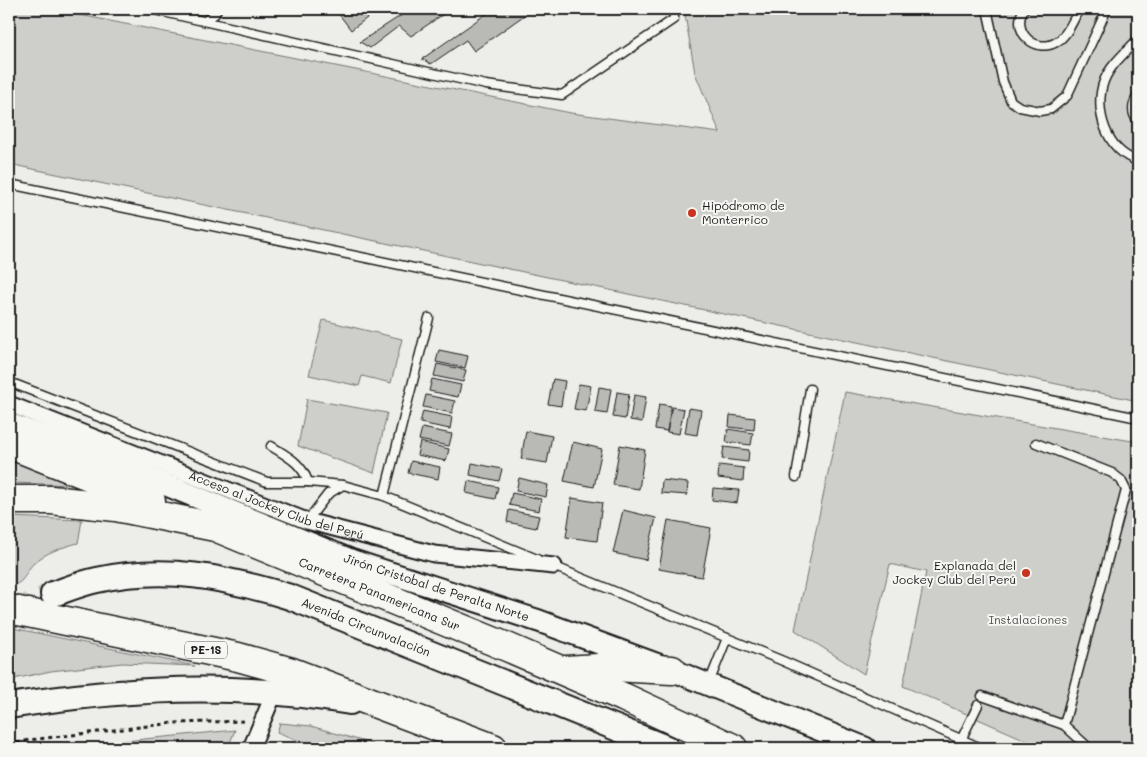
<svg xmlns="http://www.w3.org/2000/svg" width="1147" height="757" font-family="Mali,sans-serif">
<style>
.green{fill:#cececb;stroke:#757574}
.building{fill:#b9b9b6;stroke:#1c1c1c}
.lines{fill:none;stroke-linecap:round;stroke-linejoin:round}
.primary-tunnel{stroke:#c3c3c0;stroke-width:24;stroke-dasharray:24 12;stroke-linecap:butt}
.lane-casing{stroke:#1c1c1c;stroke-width:11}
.street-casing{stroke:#1c1c1c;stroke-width:19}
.secondary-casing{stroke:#1c1c1c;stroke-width:25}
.primary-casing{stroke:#1c1c1c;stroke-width:28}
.highway-casing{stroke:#1c1c1c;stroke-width:31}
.path{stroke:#1c1c1c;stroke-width:3;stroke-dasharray:4 4;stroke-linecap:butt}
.lane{stroke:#f6f6f2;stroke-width:8}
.street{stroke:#f6f6f2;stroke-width:15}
.secondary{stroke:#f6f6f2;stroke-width:21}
.primary{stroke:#f6f6f2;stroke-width:24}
.highway{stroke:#f6f6f2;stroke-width:28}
.poi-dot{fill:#c8321e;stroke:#f6f6f2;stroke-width:2}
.labels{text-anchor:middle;stroke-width:4;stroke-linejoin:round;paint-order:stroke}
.shield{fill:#f6f6f2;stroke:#5d5d5c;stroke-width:1}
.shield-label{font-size:11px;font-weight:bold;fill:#1c1c1c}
.poi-label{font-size:12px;fill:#1c1c1c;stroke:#f6f6f2;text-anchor:start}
.street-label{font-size:12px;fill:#1c1c1c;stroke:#f6f6f2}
.park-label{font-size:12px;fill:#515151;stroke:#f6f6f2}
</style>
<rect width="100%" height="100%" fill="#edede9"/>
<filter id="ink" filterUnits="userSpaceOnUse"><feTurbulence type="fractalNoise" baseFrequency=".02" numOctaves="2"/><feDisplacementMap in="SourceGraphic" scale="10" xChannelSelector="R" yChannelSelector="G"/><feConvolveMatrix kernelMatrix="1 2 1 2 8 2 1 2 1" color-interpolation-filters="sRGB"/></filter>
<g filter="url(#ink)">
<g class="green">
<path d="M9,9H50L571,113L720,133L695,73L684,9H1138V401L9,164Z"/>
<path d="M323,320L402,339L391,383L362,376L359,386L309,375Z"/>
<path d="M845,392L1138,442V748H1044L903,686L926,572L890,564L864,674L795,630Z"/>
<path d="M307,399L387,413L374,473L298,446Z"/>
<path d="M9,455L81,485L9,483Z"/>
<path d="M9,517L82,520L78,543C63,547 46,552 34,563C22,575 28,581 9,587Z"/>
<path d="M13,628L195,666L122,663L51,671L9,680V630Z"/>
<path d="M280,723L311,726L385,748H316L277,732Z"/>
<path d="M235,730L228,748H60L64,747Z"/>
</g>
<g class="building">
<path d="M335,9H379L351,30Z"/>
<path d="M411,9H451L411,36L399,26L370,48L360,42Z"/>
<path d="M493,9H533L474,51L466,40L431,64L422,59Z"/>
<path d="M439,350L468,356L465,368L436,362Z"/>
<path d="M437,364L466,370L463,382L434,376Z"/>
<path d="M432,379L461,385L458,397L429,391Z"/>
<path d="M553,379L565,381L561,406L548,404Z"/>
<path d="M579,384L591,386L586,411L574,409Z"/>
<path d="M599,387L611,389L607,414L595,412Z"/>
<path d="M617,392L629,394L625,419L613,417Z"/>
<path d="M426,395L455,401L452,413L423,407Z"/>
<path d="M634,395L646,397L642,422L630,420Z"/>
<path d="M659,404L671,406L667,431L655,429Z"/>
<path d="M672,407L684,409L679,434L667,432Z"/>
<path d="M689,408L701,410L697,435L685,433Z"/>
<path d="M423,411L452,417L450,429L420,423Z"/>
<path d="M730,415L755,418L754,430L729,427Z"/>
<path d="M422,428L452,434L449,446L419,440Z"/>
<path d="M728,429L753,433L751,445L726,442Z"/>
<path d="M526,431L552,436L547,463L521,459Z"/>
<path d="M420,442L449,449L446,461L417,455Z"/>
<path d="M573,442L602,449L594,487L564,481Z"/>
<path d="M620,445L645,450L639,489L613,485Z"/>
<path d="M724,447L749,450L748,462L722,459Z"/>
<path d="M411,461L440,467L438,479L408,473Z"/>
<path d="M472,463L502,469L499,481L470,475Z"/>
<path d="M719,465L744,468L743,481L718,478Z"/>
<path d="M519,478L548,485L546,497L516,491Z"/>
<path d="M662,480L688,483L687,495L661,493Z"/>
<path d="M468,481L498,487L495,499L466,493Z"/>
<path d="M713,488L739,490L737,503L712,500Z"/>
<path d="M512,493L541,499L539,511L509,505Z"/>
<path d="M572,498L602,503L597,541L566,537Z"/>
<path d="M509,510L539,516L536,528L507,522Z"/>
<path d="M623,510L656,518L646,560L613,553Z"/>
<path d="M668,520L711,528L702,577L659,569Z"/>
</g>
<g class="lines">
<path class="primary-tunnel" d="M9,614L53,594"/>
<g class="lane-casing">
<g id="lane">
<path d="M150,9L486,85L562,95L674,19V9"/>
<path d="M987,9L1003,82L1011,101L1020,107L1040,111L1051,109L1067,96L1107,9"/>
<path d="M1024,9C1010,31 1036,56 1058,41C1068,34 1074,19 1079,9"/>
<path d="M206,20L215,14L217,9"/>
<path d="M1138,39C1127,51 1110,65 1104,81C1093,110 1107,152 1138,161"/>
<path d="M1138,95C1132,104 1131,114 1138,121"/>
<path d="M9,184L1138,418"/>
<path d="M9,382L267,482H308L343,485"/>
<path d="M271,446C287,456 302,463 308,482"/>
<path d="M796,477L810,389"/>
<path d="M384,496L429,318"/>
<path d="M307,521L328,494L343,485L384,496L537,559"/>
<path d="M553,566L783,661L981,748"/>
<path d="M709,683L727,638"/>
<path d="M982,696L1064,725L1126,490L1121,480L1112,473L1036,443"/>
<path d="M1064,725L1089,748"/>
<path d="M961,740L978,705"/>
</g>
</g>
<g class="street-casing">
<g id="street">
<path id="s1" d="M9,404L307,521L434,554L554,566"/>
<path d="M251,748L275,691"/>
</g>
</g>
<g class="secondary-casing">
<g id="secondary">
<path id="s2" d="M9,424L76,448L353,561L539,621L672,670L865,748"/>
</g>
</g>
<g class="primary-casing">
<g id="primary">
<path id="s3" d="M53,594C68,589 82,583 97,580C166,565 224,577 290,597L666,748"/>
<path d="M9,706C123,688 236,682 350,702"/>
</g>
</g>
<g class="highway-casing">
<g id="highway">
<path d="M9,444L151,501"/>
<path id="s4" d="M9,500H51L116,507L215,527L507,647L623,697L733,748"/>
<path d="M9,609L238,657L292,672L493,748"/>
<path d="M566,670L613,667L672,670"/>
</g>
</g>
<path class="path" d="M9,745L29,740L174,723L246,721"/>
<use href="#lane" class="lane"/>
<use href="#street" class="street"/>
<use href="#secondary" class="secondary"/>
<use href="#primary" class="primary"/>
<use href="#highway" class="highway"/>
</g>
</g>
<g class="poi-dot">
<circle cx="692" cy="213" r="5"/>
<circle cx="1026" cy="573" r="5"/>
</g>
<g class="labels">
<rect class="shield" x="185" y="641.5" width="42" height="17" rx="4"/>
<g class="shield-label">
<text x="206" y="654">PE-1S</text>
</g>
<g class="poi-label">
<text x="702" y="210">Hipódromo de<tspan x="702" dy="14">Monterrico</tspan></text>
<text x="1016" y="570" text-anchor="end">Explanada del<tspan x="1016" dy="14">Jockey Club del Perú</tspan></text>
</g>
<g class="street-label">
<text dy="4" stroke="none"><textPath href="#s1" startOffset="286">Acceso al Jockey Club del Perú</textPath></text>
<text dy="4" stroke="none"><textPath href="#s2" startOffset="458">Jirón Cristobal de Peralta Norte</textPath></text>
<text dy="4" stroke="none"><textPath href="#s4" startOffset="386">Carretera Panamericana Sur</textPath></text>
<text dy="4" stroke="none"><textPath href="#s3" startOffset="324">Avenida Circunvalación</textPath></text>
</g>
<g class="park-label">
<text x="1028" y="624">Instalaciones</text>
</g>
</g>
<rect width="1147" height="757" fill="none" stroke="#f6f6f2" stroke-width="30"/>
<rect x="15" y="15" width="1117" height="727" fill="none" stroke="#1c1c1c" stroke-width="2" filter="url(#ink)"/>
</svg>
